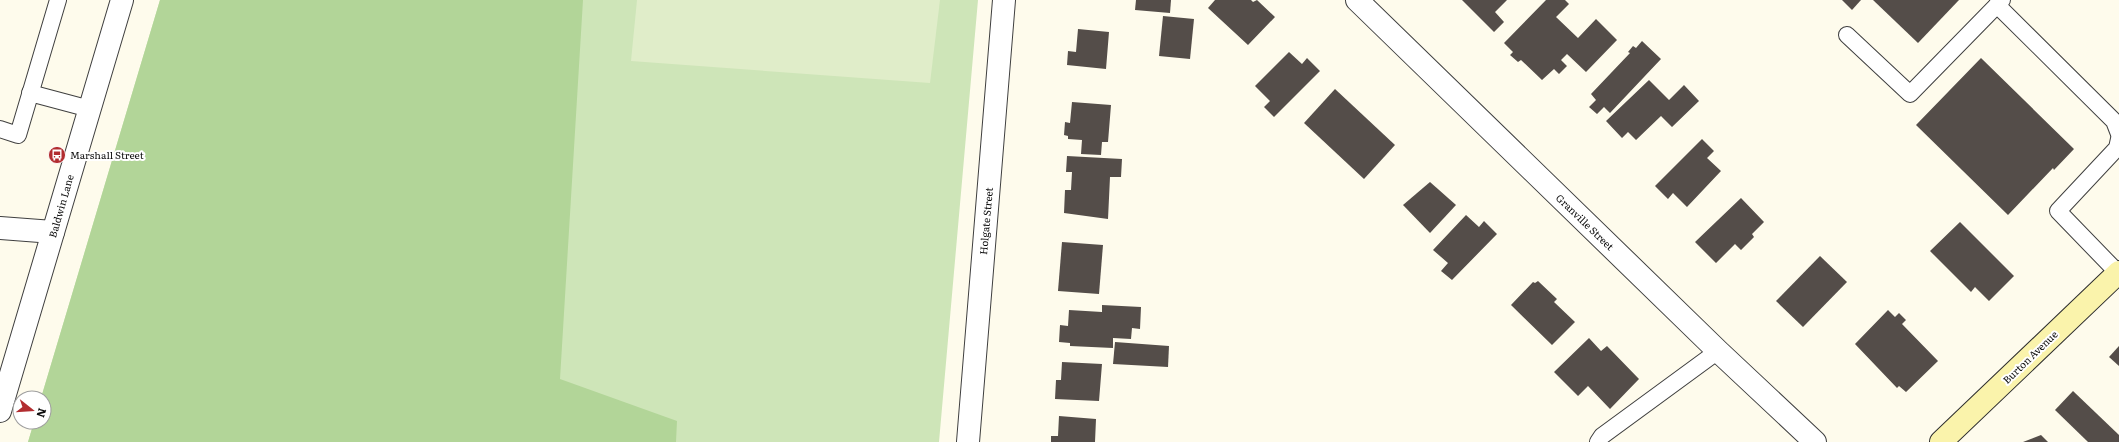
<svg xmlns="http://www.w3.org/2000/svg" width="2119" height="442" font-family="Literata,serif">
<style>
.green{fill:#cee5b8}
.forest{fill:#b2d598}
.pitch{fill:#e0edc9}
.building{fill:#544d49}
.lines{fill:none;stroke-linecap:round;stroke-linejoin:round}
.lane-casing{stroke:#3f3f3f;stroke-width:18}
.street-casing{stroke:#3f3f3f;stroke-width:24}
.secondary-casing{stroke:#2e2e2e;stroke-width:24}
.lane{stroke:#fff;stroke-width:16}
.street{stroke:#fff;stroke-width:22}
.secondary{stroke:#faf3ab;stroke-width:22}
.labels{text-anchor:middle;stroke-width:4;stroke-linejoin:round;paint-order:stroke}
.poi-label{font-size:10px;fill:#0c0c0c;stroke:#fff;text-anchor:start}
.street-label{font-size:10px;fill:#0c0c0c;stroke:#fff}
</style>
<rect width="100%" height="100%" fill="#fefbec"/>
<path class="green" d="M160,0H978L939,442H28L34,422H44V398H41Z"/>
<path class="forest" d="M160,0H583L560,379L677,421L676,442H28L34,422H44V398H41Z"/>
<path class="pitch" d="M637,0H940L930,83L631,61Z"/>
<g class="building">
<path d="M1136,0H1171L1170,13L1135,10Z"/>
<path d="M1215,0H1251L1253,2L1257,0L1275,17L1248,45L1208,8Z"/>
<path d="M1462,0H1507L1495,12L1504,22L1494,32Z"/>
<path d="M1546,0H1565L1569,4L1556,17L1578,38L1596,19L1617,40L1586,72L1567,54L1561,60L1567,66L1559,74L1554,69L1542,80L1521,60L1518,62L1510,55L1513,52L1504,43Z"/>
<path d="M1842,0H1861L1852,10Z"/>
<path d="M1873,0H1959L1918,43Z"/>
<path d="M1163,16L1194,19L1190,59L1159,56Z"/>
<path d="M1078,29L1109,32L1106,69L1067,65L1068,51L1076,52Z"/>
<path d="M1642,41L1661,59L1610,113L1604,107L1597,114L1589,107L1596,100L1591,94L1630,53L1628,52L1633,46L1636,48Z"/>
<path d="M1289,52L1302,64L1307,58L1320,71L1274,117L1264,107L1270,101L1255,86Z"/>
<path d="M1981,58L2074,149L2054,170L2053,168L2008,215L1916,125Z"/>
<path d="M1649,80L1669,100L1684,85L1699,101L1672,127L1661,116L1636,140L1628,132L1622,138L1606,121Z"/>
<path d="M1335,89L1395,145L1364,179L1304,123Z"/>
<path d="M1072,102L1111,105L1108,142H1102L1101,155L1081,154L1082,140L1068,139V136L1064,135L1065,122L1070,123Z"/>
<path d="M1702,139L1714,151L1707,158L1721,171L1687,207L1673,193L1668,199L1655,186Z"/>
<path d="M1067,156L1122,159L1121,177H1110L1108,219L1064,213L1065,190H1071L1072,172H1066Z"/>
<path d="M1430,182L1456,205L1430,233L1403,205Z"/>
<path d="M1741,198L1764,222L1752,234L1754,237L1741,250L1735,244L1716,263L1695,242Z"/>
<path d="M1466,215L1479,227L1484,221L1497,234L1452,280L1441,271L1448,263L1433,250Z"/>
<path d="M1960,222L2014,276L1989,301L1975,287L1971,292L1930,251Z"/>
<path d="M1062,242L1103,245L1099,294L1058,291Z"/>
<path d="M1820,256L1847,282L1803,327L1776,301Z"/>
<path d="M1538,281L1557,299L1554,302L1575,322L1552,345L1511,305L1533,282L1535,283Z"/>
<path d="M1102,305L1141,307L1140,329L1132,328L1131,339L1113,338V348L1070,346V343L1059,342L1060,325L1068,326L1069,310L1102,312Z"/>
<path d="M1888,310L1895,317L1899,313L1906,320L1902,324L1938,361L1906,392L1899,386L1897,388L1855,344Z"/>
<path d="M1589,338L1601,351L1607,346L1639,379L1610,409L1588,386L1578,396L1554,372Z"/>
<path d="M1115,342L1169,346L1168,367L1113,364Z"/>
<path d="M2119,346V366L2109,357Z"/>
<path d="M1062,362L1102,364L1099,401L1055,399L1056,380H1061Z"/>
<path d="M2073,391L2119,435V442H2088L2055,410Z"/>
<path d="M1059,416L1096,419L1095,442H1051V436H1058Z"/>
<path d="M2041,435L2048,442H2023Z"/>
</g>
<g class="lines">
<g class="lane-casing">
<g id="lane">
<path d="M1997,5L2114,121L2119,134"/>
<path d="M1847,35L1910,94L2002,0"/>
<path d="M30,93L90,109"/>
<path d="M0,129L18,135L58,0"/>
<path d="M2118,273L2058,211L2117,148L2119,139"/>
<path d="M1598,442L1602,436L1718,351"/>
</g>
</g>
<g class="street-casing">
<g id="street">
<path d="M1357,0L1718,351L1815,442"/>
<path d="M0,228L53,232"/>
<path d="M0,411L122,0"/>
<path d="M968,442L1004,0"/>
</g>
</g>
<g class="secondary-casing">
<path id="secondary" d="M1941,442L2119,272"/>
</g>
<use href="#lane" class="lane"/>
<use href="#street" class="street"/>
<use href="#secondary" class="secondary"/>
</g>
<defs>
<g id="bus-disc" transform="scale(0.9)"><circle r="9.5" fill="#b22d30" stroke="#fff"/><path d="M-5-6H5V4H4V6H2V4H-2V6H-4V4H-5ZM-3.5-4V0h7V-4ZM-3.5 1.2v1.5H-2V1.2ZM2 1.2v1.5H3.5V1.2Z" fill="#fff"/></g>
</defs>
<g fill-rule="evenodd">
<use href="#bus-disc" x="57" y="155"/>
</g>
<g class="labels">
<g class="poi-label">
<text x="70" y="159">Marshall Street</text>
</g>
<g class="street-label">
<text transform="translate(61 206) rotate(-74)" y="4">Baldwin Lane</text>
<text transform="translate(986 221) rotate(-85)" y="4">Holgate Street</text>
<text transform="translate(1585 222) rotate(44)" y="4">Granville Street</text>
<text transform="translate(2030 357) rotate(-44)" y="4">Burton Avenue</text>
</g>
</g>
<g transform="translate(32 410) rotate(107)"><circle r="19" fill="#ffffff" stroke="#9e9e9e"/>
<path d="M0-3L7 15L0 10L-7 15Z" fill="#b22d30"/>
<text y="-6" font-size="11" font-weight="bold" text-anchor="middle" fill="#0c0c0c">N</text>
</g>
</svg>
